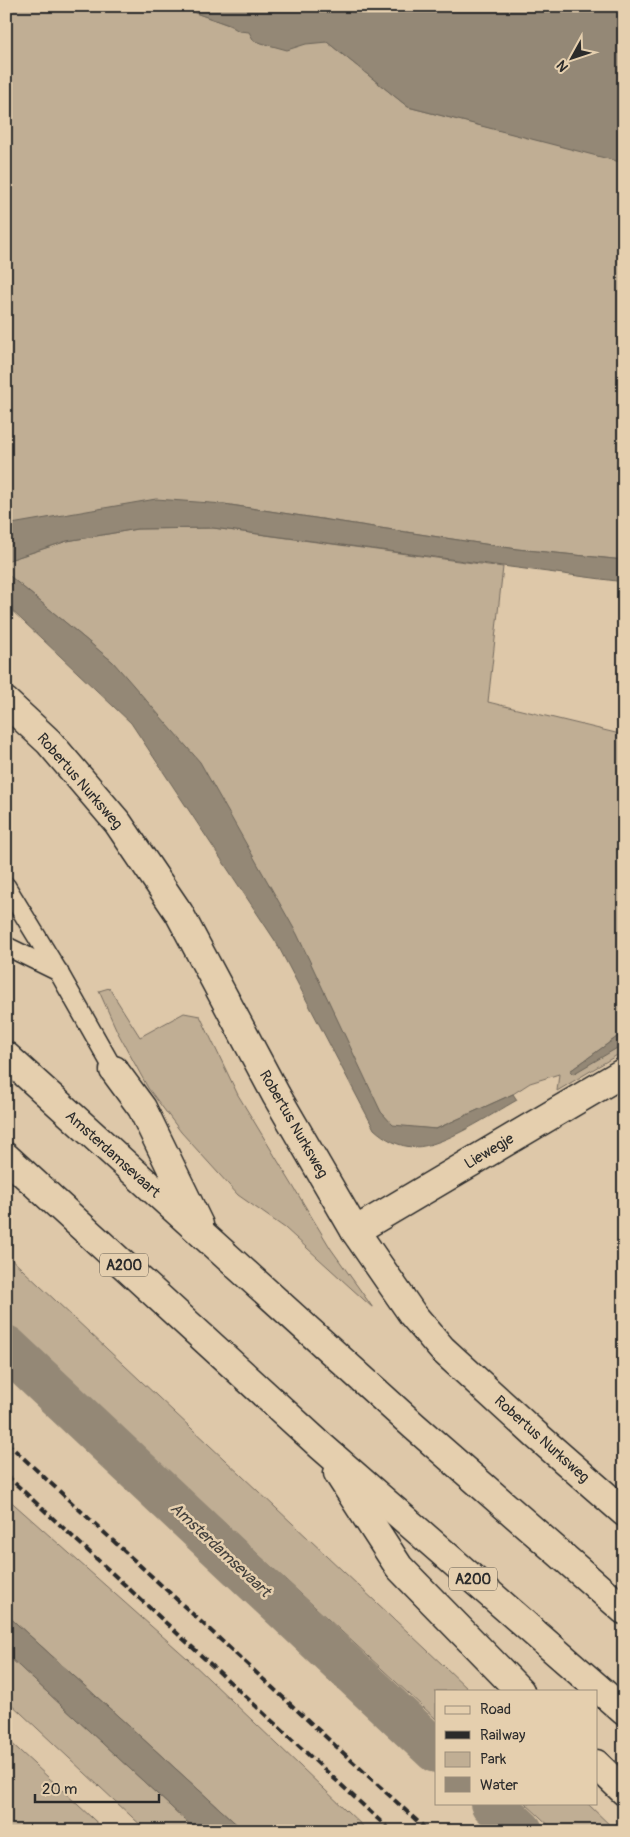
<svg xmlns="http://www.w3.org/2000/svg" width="630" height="1837" font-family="Pangolin,sans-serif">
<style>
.green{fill:#c0ae94;stroke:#766c60}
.water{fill:#948876;stroke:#6a6358}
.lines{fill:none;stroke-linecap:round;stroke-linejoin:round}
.canal{stroke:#948876;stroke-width:44}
.lane-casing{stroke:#2b2b2b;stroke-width:21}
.street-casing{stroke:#2b2b2b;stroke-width:31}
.secondary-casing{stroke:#2b2b2b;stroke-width:31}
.primary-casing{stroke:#2b2b2b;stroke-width:31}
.lane{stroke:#e5cfae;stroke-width:18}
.street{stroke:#e5cfae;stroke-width:28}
.secondary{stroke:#e5cfae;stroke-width:28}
.primary{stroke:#e5cfae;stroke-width:28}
.rail{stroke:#2b2b2b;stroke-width:4;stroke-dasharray:8 4;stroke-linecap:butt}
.labels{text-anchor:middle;stroke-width:5;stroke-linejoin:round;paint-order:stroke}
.shield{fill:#e5cfae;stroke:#635c52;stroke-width:1}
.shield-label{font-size:14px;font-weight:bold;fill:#2b2b2b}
.street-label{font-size:15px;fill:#2b2b2b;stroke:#e5cfae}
.water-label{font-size:16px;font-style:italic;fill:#45423e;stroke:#e5cfae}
</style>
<rect width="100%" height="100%" fill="#dec8a9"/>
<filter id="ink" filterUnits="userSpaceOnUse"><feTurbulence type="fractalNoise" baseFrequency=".02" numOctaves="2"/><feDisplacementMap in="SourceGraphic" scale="10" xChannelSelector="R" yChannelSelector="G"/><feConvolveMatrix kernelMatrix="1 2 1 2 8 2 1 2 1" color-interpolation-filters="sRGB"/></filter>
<g filter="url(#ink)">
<g class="green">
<path d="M6,6H176L229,25L327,42L408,107L624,162V560L517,549L224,504L6,532Z"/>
<path d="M213,528L503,567L488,702L624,735V1032L570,1071L624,1043V1051L557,1091L559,1074L530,1083L513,1094L436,1129L393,1126L381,1112L113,662L6,573V561L67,541L137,529Z"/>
<path d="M109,988L140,1037L184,1013L200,1016L238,1095L331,1249L373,1308L285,1228L238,1195L181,1132L148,1088L117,1031L99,991Z"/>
<path d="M6,1254L444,1666L470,1691H436V1719L6,1321Z"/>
<path d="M6,1497L187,1658L368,1831H244L6,1614Z"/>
<path d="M6,1654L197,1831H147L6,1699Z"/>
<path d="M6,1738L106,1831H6Z"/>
<path d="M525,1803H587L616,1831H555Z"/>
</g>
<g class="water">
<path d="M176,6H624V163L408,107L327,42L306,44L287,50L254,41L249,32L239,31L229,25Z"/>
<path d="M156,499L224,504L517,549L624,560V582L213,528L137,529L67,541L6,561V525Z"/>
<path d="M6,573L113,662L200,762L297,934L381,1112L393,1125L436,1129L513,1094L517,1100C492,1114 443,1147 415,1147C399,1147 385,1139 374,1129L276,942L131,723L6,605Z"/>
<path d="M624,1032V1044L573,1074L570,1071Z"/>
<path d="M6,1614L244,1831H197L6,1654Z"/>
</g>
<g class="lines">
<g class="canal">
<path d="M6,1347L436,1751"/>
<path d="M492,1803L521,1831"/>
</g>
<g class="lane-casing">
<g id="lane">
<path d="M6,886L59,973L114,1070"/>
<path d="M6,946L59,972"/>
</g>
</g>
<g class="street-casing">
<path id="street" d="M355,1231L624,1072"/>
</g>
<g class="secondary-casing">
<path id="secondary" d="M6,702L49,742L118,823L179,913L276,1095L355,1231L413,1315L442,1349L536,1435L624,1512"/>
</g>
<g class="primary-casing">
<g id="primary">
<path d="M6,1056L414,1426L624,1610"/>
<path d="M114,1070L142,1108L199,1225"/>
<path d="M6,1157L321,1446L624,1711"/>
<path d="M338,1473L399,1567L520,1691"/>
<path d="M596,1764L624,1791"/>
</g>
</g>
<use href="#lane" class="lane"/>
<use href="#street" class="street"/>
<use href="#secondary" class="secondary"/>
<use href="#primary" class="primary"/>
<g class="rail">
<path d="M6,1442L428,1831"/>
<path d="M6,1475L391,1831"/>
</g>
</g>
</g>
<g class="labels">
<g class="shield">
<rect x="100" y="1253.5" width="48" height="23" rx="4"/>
<rect x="449" y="1567.5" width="48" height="23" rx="4"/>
</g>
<g class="shield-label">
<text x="124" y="1270">A200</text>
<text x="473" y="1584">A200</text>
</g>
<g class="street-label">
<text transform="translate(80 781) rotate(49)" y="5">Robertus Nurksweg</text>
<text transform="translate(294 1124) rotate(60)" y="5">Robertus Nurksweg</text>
<text transform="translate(489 1151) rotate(-31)" y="5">Liewegje</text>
<text transform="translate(113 1154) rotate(42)" y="5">Amsterdamsevaart</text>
<text transform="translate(542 1439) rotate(42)" y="5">Robertus Nurksweg</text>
</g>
<g class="water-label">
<text transform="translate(221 1549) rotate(43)" y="6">Amsterdamsevaart</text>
</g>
</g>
<rect width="630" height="1837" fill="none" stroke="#e5cfae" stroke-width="25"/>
<rect x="12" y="12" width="605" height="1812" fill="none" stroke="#2b2b2b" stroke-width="2" filter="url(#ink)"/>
<rect x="435" y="1690" width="162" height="115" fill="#e5cfae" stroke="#9b8d7a"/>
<rect x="445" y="1706" width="25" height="8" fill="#e5cfae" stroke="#9b8d7a"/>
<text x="480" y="1714" font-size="15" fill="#2b2b2b">Road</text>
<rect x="445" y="1731" width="25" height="8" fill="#2b2b2b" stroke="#9b8d7a"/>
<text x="480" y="1740" font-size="15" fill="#2b2b2b">Railway</text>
<rect x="445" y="1752" width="25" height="15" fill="#c0ae94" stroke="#9b8d7a"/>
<text x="480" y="1764" font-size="15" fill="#2b2b2b">Park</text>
<rect x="445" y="1777" width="25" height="15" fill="#948876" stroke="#9b8d7a"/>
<text x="480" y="1790" font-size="15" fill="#2b2b2b">Water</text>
<g transform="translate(572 58) rotate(230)" stroke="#e5cfae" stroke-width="4" paint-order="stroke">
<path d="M0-4L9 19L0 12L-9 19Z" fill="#2b2b2b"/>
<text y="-8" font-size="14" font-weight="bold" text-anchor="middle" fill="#2b2b2b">N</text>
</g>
<path d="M35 1794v8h124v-8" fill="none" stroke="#2b2b2b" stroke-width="2.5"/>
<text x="42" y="1794" font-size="15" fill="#2b2b2b" stroke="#e5cfae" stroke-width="4" paint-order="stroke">20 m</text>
</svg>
